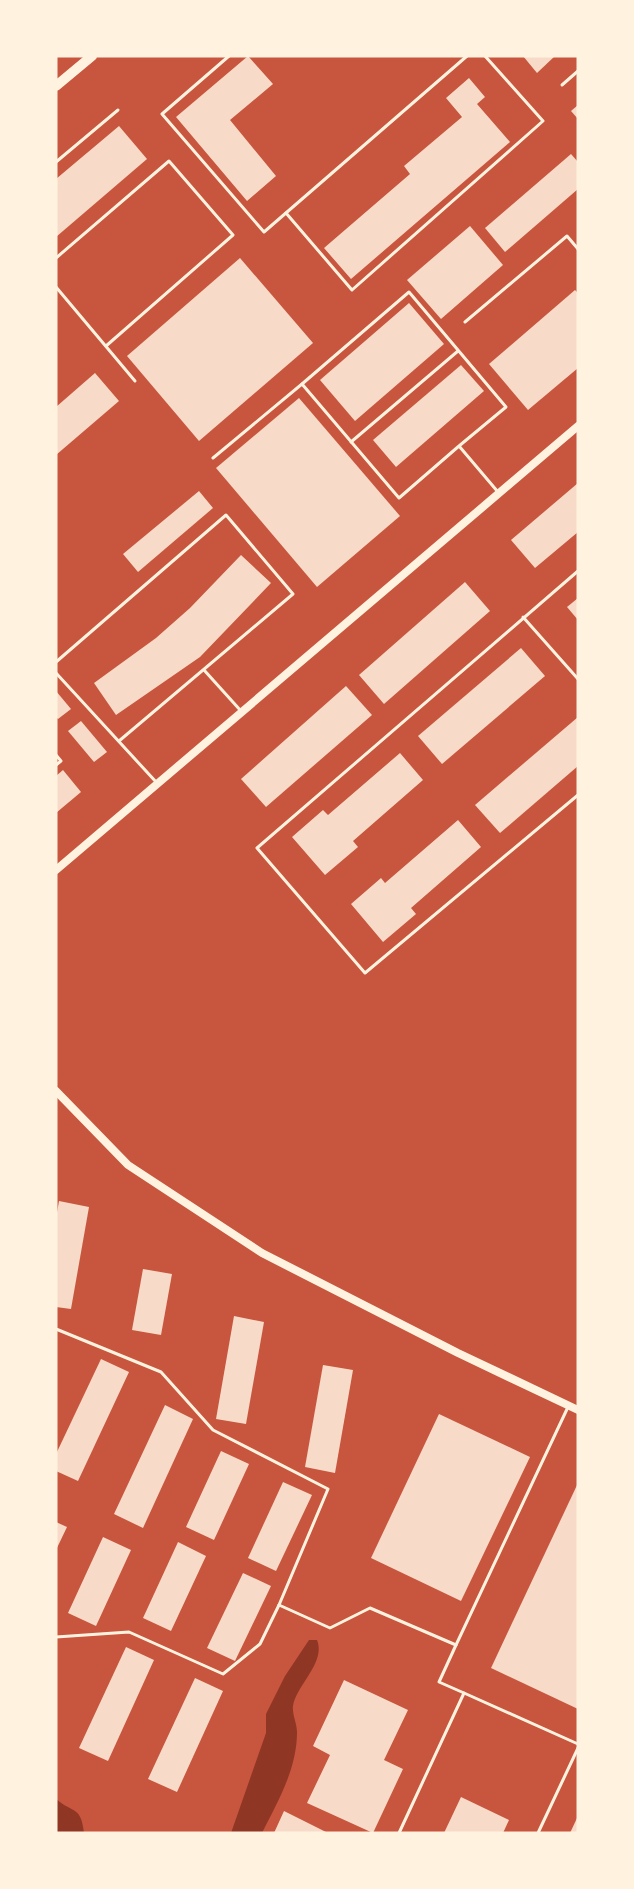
<svg xmlns="http://www.w3.org/2000/svg" width="634" height="1889" font-family="'Asap Condensed',sans-serif">
<style>
.water{fill:#8f3625}
.building{fill:#f7dbc8}
.lines{fill:none;stroke-linecap:round;stroke-linejoin:round}
.service{stroke:#fff3e0;stroke-width:3}
.tertiary{stroke:#fff3e0;stroke-width:8}
.primary{stroke:#fff3e0;stroke-width:10}
</style>
<rect width="100%" height="100%" fill="#c8553d"/>
<g class="water">
<path d="M309,1640H317C326,1663 297,1684 293,1706C292,1714 297,1724 297,1732C297,1769 278,1801 262,1833H231L266,1733V1714L285,1676Z"/>
<path d="M56,1799C74,1814 81,1806 84,1833H56Z"/>
</g>
<g class="building">
<path d="M248,56L273,84L230,120L276,176L247,201L176,117Z"/>
<path d="M523,56H555L537,73Z"/>
<path d="M469,78L485,97L477,104L510,142L351,279L324,248L410,174L404,166L462,117L446,98Z"/>
<path d="M578,105V119L571,111Z"/>
<path d="M119,126L147,159L56,237V179Z"/>
<path d="M571,154L578,162V189L505,252L485,228Z"/>
<path d="M470,226L503,265L441,319L407,280Z"/>
<path d="M240,258L313,343L199,441L127,356Z"/>
<path d="M575,290L578,293V368L528,410L489,364Z"/>
<path d="M409,303L444,344L355,421L320,380Z"/>
<path d="M461,365L484,391L396,467L373,440Z"/>
<path d="M95,373L119,401L56,455V407Z"/>
<path d="M299,398L400,516L317,587L216,468Z"/>
<path d="M578,483V532L535,568L511,540Z"/>
<path d="M199,491L213,508L138,572L123,554Z"/>
<path d="M241,555L271,583L200,657L116,715L94,683L156,638L190,608Z"/>
<path d="M465,582L490,611L384,704L359,675Z"/>
<path d="M578,598V620L567,607Z"/>
<path d="M521,648L545,676L442,764L418,736Z"/>
<path d="M346,686L372,715L266,807L241,779Z"/>
<path d="M56,691L71,709L58,719L56,717Z"/>
<path d="M578,717V766L500,833L475,805Z"/>
<path d="M81,721L107,752L94,762L68,731Z"/>
<path d="M400,753L423,780L353,841L358,847L325,875L292,837L323,810L328,815Z"/>
<path d="M63,770L81,792L56,813V776Z"/>
<path d="M458,820L481,847L411,908L416,914L383,942L351,904L381,878L385,883Z"/>
<path d="M59,1201L89,1207L71,1309L56,1307V1218Z"/>
<path d="M143,1269L172,1274L161,1335L132,1330Z"/>
<path d="M234,1316L264,1322L246,1424L216,1419Z"/>
<path d="M101,1359L129,1372L78,1481L56,1471V1454Z"/>
<path d="M323,1365L353,1370L335,1473L305,1467Z"/>
<path d="M165,1405L193,1419L143,1528L114,1514Z"/>
<path d="M439,1414L530,1457L461,1601L371,1558Z"/>
<path d="M221,1451L249,1464L214,1540L186,1527Z"/>
<path d="M283,1482L312,1495L276,1571L248,1558Z"/>
<path d="M578,1483V1709L491,1668Z"/>
<path d="M56,1522L67,1527L56,1550Z"/>
<path d="M103,1537L131,1550L96,1626L68,1613Z"/>
<path d="M178,1542L206,1556L171,1631L143,1618Z"/>
<path d="M243,1573L271,1586L235,1661L207,1648Z"/>
<path d="M126,1647L154,1660L108,1761L79,1748Z"/>
<path d="M195,1678L223,1691L177,1792L148,1779Z"/>
<path d="M344,1680L408,1710L384,1760L403,1769L373,1833L307,1803L330,1755L313,1746Z"/>
<path d="M461,1797L509,1820L503,1833H444Z"/>
<path d="M284,1811L328,1833H274Z"/>
<path d="M578,1816V1833H570Z"/>
</g>
<g class="lines">
<g class="service">
<path d="M229,56L162,114L264,232L467,56"/>
<path d="M562,85L578,71"/>
<path d="M56,162L118,110"/>
<path d="M286,213L352,290L543,121L485,56"/>
<path d="M56,258L169,161L233,235L106,346"/>
<path d="M56,287L135,381"/>
<path d="M465,322L567,236L578,249"/>
<path d="M351,442L458,351"/>
<path d="M459,446L506,407L409,292L302,384L399,498L459,446L498,492"/>
<path d="M213,458L302,384"/>
<path d="M578,571L257,848L365,973L578,795"/>
<path d="M523,617L578,679"/>
<path d="M56,662L226,515L293,594L119,741"/>
<path d="M204,670L241,711"/>
<path d="M56,673L157,783"/>
<path d="M56,755L61,761L56,765"/>
<path d="M56,1329L161,1372L213,1430L328,1489L279,1605"/>
<path d="M56,1637L129,1632L223,1674L260,1644L279,1605L330,1628L370,1608L456,1645L568,1407"/>
<path d="M456,1645L439,1682L464,1693"/>
<path d="M399,1833L464,1693L578,1744"/>
<path d="M538,1833L578,1748"/>
</g>
<g class="tertiary">
<path d="M56,870L578,426"/>
<path d="M56,1091L128,1165L262,1253L458,1353L578,1410"/>
</g>
<path class="primary" d="M56,86L92,56"/>
</g>
<rect width="634" height="1889" fill="none" stroke="#fff3e0" stroke-width="115"/>
</svg>
